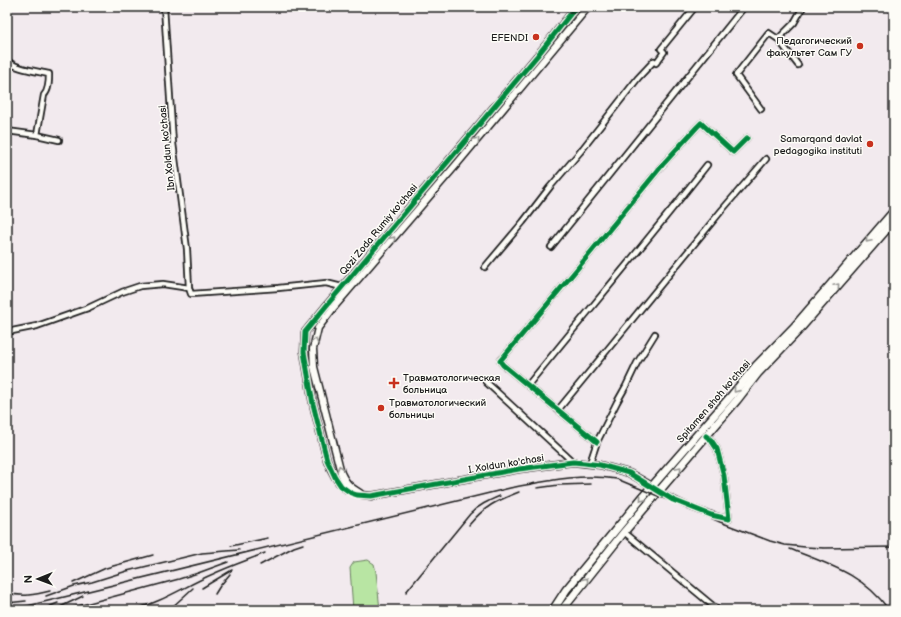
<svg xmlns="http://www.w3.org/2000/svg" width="901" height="617" font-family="'Balsamiq Sans',sans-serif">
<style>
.green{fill:#b8e5a3;stroke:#6a8060}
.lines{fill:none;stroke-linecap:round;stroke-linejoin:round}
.minor-casing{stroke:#1c1c1c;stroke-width:8}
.tertiary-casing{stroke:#1c1c1c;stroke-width:9}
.primary-casing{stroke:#1c1c1c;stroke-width:10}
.minor{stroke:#fdfcf7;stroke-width:4.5}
.tertiary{stroke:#fdfcf7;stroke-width:6}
.primary{stroke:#fdfcf7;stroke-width:7}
.rail{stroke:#1c1c1c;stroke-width:1.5}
.cycleway-casing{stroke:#fdfcf7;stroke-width:8}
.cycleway{stroke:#00873e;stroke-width:5}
.oneway{stroke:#989794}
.poi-dot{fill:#c8321e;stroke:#fdfcf7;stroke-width:1.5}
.labels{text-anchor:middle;stroke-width:3;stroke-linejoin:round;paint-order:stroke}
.poi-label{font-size:10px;fill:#1c1c1c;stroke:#fdfcf7;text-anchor:end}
.street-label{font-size:10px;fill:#1c1c1c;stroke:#fdfcf7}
</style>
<rect width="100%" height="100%" fill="#f2eaee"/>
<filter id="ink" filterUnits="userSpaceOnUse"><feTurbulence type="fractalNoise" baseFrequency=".025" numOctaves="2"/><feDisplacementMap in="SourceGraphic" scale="8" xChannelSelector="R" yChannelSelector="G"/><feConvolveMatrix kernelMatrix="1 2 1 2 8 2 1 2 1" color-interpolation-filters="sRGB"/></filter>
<g filter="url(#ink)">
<path class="green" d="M368,560L374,564L376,572L380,610H353L350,568L354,562Z"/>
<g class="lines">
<g class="minor-casing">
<g id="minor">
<path d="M164,7L173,143L187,249L189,288L191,294L278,288L326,283L342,287"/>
<path d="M7,60C14,69 37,71 49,74C49,81 49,90 44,95L37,135"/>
<path d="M798,65L778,39L794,23L803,7"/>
<path d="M761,109L736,75L769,33L778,39"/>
<path d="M7,131L37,135L59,140"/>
<path d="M551,247L744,7"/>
<path d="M485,267L523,222L550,187L580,152L638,78L654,61L656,63L664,52L661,49L695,7"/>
<path d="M7,332L37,326L88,308L122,292L140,286L163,284L189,288"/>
<path d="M486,382L573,462"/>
<path d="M528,385C588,311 649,239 707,165"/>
<path d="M558,410L722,210L766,159"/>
<path d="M597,442L503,365L500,361L577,269L664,163L697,127L701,123L733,152L747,138"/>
<path d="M590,463L597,442L617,402L626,386L637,363L655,334"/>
<path d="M659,492C681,504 704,514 729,519L724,476L717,449L711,440L706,436"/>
<path d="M624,532L718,610"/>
</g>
</g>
<g class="tertiary-casing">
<g id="tertiary">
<path d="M576,7L537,56L327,305L305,332L304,352L313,404L327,460C337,485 344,494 371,496L519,469L573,462L600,465L629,473L655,488"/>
<path d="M360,493C350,487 346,484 341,473L314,367L313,349L318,328L334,307L456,165L588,7"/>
</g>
</g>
<g class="primary-casing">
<g id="primary">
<path d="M553,610L566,590L647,492L732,395L756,366L794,327L894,211"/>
<path d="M562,610L624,532L737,400L758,373L799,330L894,221"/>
</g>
</g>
<use href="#minor" class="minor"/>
<use href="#tertiary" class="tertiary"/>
<use href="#primary" class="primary"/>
<g class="rail">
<path d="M537,488L559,485L591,484"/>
<path d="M469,525C485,506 496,501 519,492"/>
<path d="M231,546L268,538"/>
<path d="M790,549C830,565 863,574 889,610"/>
<path d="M260,565L294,547L303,544"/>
<path d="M73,583L106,568L153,555"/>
<path d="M202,588L232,570"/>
<path d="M406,592L470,514C479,505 488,501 500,496"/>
<path d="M7,593C23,597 34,595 50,591"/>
<path d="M215,594L220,586L230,574"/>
<path d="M46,596L74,586L92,582L127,571L202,553L239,550"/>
<path d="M7,603L26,601"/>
<path d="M11,610L510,488C547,481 579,473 617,479L720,522L770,541L785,545L805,547L824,548L894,547"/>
<path d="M44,610L48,607L58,603"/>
<path d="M54,610L83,596"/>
<path d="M63,610L179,579L198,573L228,562"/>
<path d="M131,610C161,603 185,586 213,574C230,566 248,560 265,553"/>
<path d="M169,610L193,588"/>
</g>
<g class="cycleway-casing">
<g id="cycleway">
<path d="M576,7L537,56L327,305L305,332L304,352L313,404L327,460L335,477L341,486L351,493L357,495L371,496L519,469L573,462L584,463L600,465L629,473L673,500L711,515L729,519L724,476L717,449L711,440L706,436"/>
<path d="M597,442L503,365L500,361L577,269L664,163L697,127L701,123L733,152L747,138"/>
</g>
</g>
<use href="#cycleway" class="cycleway"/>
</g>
<defs><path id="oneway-chevron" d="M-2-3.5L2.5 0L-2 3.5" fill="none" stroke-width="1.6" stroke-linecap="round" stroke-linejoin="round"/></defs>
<g class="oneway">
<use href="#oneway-chevron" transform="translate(477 140) rotate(-50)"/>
<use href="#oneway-chevron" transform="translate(393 239) rotate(-49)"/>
<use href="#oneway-chevron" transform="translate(868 240) rotate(131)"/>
<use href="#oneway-chevron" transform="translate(837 286) rotate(-49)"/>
<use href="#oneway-chevron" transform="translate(315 341) rotate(-76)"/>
<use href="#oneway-chevron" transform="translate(736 390) rotate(129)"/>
<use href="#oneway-chevron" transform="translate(340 468) rotate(-106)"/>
<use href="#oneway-chevron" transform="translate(679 469) rotate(-50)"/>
<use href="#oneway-chevron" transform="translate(642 499) rotate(130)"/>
<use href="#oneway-chevron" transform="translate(586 580) rotate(-52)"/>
</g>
</g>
<g class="poi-dot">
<circle cx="536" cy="37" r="4"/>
<circle cx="860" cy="46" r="4"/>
<circle cx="870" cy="144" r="4"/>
<path d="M392 377h4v4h4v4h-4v4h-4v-4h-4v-4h4z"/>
<circle cx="381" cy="408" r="4"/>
</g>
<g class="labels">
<g class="poi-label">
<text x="528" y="41">EFENDI</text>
<text x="852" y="44">Педагогический<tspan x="852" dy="12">факультет Сам ГУ</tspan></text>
<text x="862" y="142">Samarqand davlat<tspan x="862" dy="12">pedagogika instituti</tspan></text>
<text x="403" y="381" text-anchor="start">Травматологическая<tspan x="403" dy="12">больница</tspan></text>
<text x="389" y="406" text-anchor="start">Травматологический<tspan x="389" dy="12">больницы</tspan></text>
</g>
<g class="street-label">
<text transform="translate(166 148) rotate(-96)" y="4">Ibn Xoldun ko'chasi</text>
<text transform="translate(378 229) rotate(-50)" y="4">Qozi Zoda Rumiy ko'chasi</text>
<text transform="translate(713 401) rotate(-49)" y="4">Spitamen shoh ko'chasi</text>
<text transform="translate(506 463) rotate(-9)" y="4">I. Xoldun ko'chasi</text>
</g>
</g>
<rect width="901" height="617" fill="none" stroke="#fdfcf7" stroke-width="24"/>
<rect x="12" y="12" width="877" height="593" fill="none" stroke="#1c1c1c" stroke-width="1.5" filter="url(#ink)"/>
<g transform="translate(38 579) rotate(269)" stroke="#fdfcf7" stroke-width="3" paint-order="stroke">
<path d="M0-3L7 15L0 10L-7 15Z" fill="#1c1c1c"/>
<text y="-6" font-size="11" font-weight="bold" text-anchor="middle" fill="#1c1c1c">N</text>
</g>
</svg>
